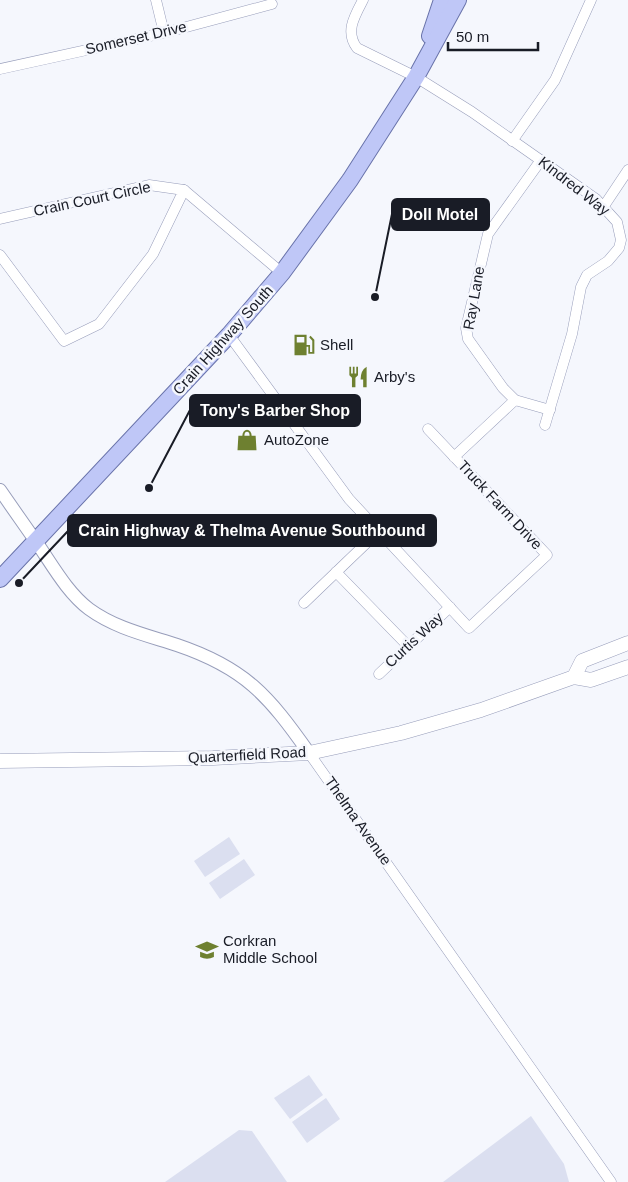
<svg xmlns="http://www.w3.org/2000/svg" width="628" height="1182" font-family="Arial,sans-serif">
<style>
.green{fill:#dbdff0}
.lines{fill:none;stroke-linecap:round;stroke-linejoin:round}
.minor-casing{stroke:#979dba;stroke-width:11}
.tertiary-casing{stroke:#979dba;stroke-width:14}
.secondary-casing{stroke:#979dba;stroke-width:15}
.primary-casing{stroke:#6973aa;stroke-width:18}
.minor{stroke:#fff;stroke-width:10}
.tertiary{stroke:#fff;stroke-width:12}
.secondary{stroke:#fff;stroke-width:14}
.primary{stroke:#bfc7f7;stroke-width:16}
.labels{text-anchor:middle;stroke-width:5;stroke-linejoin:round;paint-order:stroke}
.street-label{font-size:15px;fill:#191c26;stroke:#f5f7fd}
.poi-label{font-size:15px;fill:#191c26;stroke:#f5f7fd;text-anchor:start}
.leader{fill:none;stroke:#191c26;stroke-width:2}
.callout-dot{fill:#191c26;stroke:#f5f7fd;stroke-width:2}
.callout{fill:#191c26;stroke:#191c26;stroke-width:2}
.callout-label{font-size:16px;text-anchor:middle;font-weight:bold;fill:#fff}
</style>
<rect width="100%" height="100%" fill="#f5f7fd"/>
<g class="green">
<path d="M229,837L240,854L205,877L194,861Z"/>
<path d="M244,859L255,875L220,899L209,883Z"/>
<path d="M309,1075L323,1095L290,1119L274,1098Z"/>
<path d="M326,1098L340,1119L307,1143L292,1122Z"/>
<path d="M531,1116L564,1164L569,1182H443Z"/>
<path d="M239,1130L252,1131L287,1182H165Z"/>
</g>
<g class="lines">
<g class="minor-casing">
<g id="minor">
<path d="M156,0L164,33"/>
<path d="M363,0C354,17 345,32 357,48L416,77L472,112L596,199L617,222L621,240L619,248L608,261L587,275L581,287L572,334L545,425"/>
<path d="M0,69L164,33L272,4"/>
<path d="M512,141L555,80L591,0"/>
<path d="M541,160L488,234L466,328L468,339L503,388L515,400L550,410"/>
<path d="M184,190L282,273"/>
<path d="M604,206L628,170"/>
<path d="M0,219L149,185L184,190L153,254L99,324L64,341L0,255"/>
<path d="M229,335L349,499L469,628L547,555L428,429"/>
<path d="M454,457L515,400"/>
<path d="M336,572L408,646"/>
<path d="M304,603L379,531"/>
<path d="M379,674L450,607"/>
<path d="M309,753L611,1182"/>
</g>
</g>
<g class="tertiary-casing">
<path id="tertiary" d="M0,490C13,509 26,527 39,546C54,568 68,593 89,609C115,628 146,635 177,645C245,668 268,695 309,753"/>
</g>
<g class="secondary-casing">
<g id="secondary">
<path d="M574,677L582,661L628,643"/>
<path d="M0,761L213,758L309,753L401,733L481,710L574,677L591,680L628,667"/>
</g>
</g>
<g class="primary-casing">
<g id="primary">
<path d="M430,36L442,0"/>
<path d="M0,579L229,335L282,273L350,180L416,77L458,0"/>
</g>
</g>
<use href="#minor" class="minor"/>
<use href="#tertiary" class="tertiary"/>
<use href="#secondary" class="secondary"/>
<use href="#primary" class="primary"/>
</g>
<defs>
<g id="fuel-bare" transform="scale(1.725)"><path d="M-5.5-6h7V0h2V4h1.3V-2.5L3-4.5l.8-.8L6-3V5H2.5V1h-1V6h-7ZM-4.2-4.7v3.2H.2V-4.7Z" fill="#6e8030" stroke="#f5f7fd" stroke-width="2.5" paint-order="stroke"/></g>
<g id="restaurant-bare" transform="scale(1.725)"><path d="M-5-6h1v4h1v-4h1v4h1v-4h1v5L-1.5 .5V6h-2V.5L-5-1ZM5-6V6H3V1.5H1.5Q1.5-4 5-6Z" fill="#6e8030" stroke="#f5f7fd" stroke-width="2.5" paint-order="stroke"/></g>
<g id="shop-bare" transform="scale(1.725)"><path d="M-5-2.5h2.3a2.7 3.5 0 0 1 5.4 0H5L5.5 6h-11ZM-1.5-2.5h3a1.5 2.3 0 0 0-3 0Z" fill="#6e8030" stroke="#f5f7fd" stroke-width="2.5" paint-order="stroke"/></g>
<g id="school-bare" transform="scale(1.725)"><path d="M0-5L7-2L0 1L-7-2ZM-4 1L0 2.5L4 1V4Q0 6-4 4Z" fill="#6e8030" stroke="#f5f7fd" stroke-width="2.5" paint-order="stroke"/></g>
</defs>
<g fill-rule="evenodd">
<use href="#fuel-bare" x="304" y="345"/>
<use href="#restaurant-bare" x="358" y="377"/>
<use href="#shop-bare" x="247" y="440"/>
<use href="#school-bare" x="207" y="950"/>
</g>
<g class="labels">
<g class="street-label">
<text transform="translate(136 38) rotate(-13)" y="5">Somerset Drive</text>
<text transform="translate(574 186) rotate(38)" y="5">Kindred Way</text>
<text transform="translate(92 199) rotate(-12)" y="5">Crain Court Circle</text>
<text transform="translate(474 298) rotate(-80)" y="5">Ray Lane</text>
<text transform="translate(223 340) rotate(-48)" y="5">Crain Highway South</text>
<text transform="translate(500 505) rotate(47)" y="5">Truck Farm Drive</text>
<text transform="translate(414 640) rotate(-43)" y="5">Curtis Way</text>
<text transform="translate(247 755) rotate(-3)" y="5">Quarterfield Road</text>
<text transform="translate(358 821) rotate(55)" y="5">Thelma Avenue</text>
</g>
<g class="poi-label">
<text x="320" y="350">Shell</text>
<text x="374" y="382">Arby's</text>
<text x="264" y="445">AutoZone</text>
<text x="223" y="946">Corkran<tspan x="223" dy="17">Middle School</tspan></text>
</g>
</g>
<path class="leader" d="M375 297L392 214M149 488L190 410M19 583L68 531"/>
<g class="callout-dot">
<circle cx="375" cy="297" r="5"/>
<circle cx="149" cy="488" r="5"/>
<circle cx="19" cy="583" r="5"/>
</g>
<g class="callout">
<rect x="392" y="199" width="97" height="31" rx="5"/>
<rect x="190" y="395" width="170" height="31" rx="5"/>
<rect x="68" y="515" width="368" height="31" rx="5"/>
</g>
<g class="callout-label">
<text x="440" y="220">Doll Motel</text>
<text x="275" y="416">Tony's Barber Shop</text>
<text x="252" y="536">Crain Highway &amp; Thelma Avenue Southbound</text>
</g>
<path d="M448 42v8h90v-8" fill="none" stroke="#191c26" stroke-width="2.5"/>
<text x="456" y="42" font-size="15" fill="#191c26" stroke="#f5f7fd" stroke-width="4" paint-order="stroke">50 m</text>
</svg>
